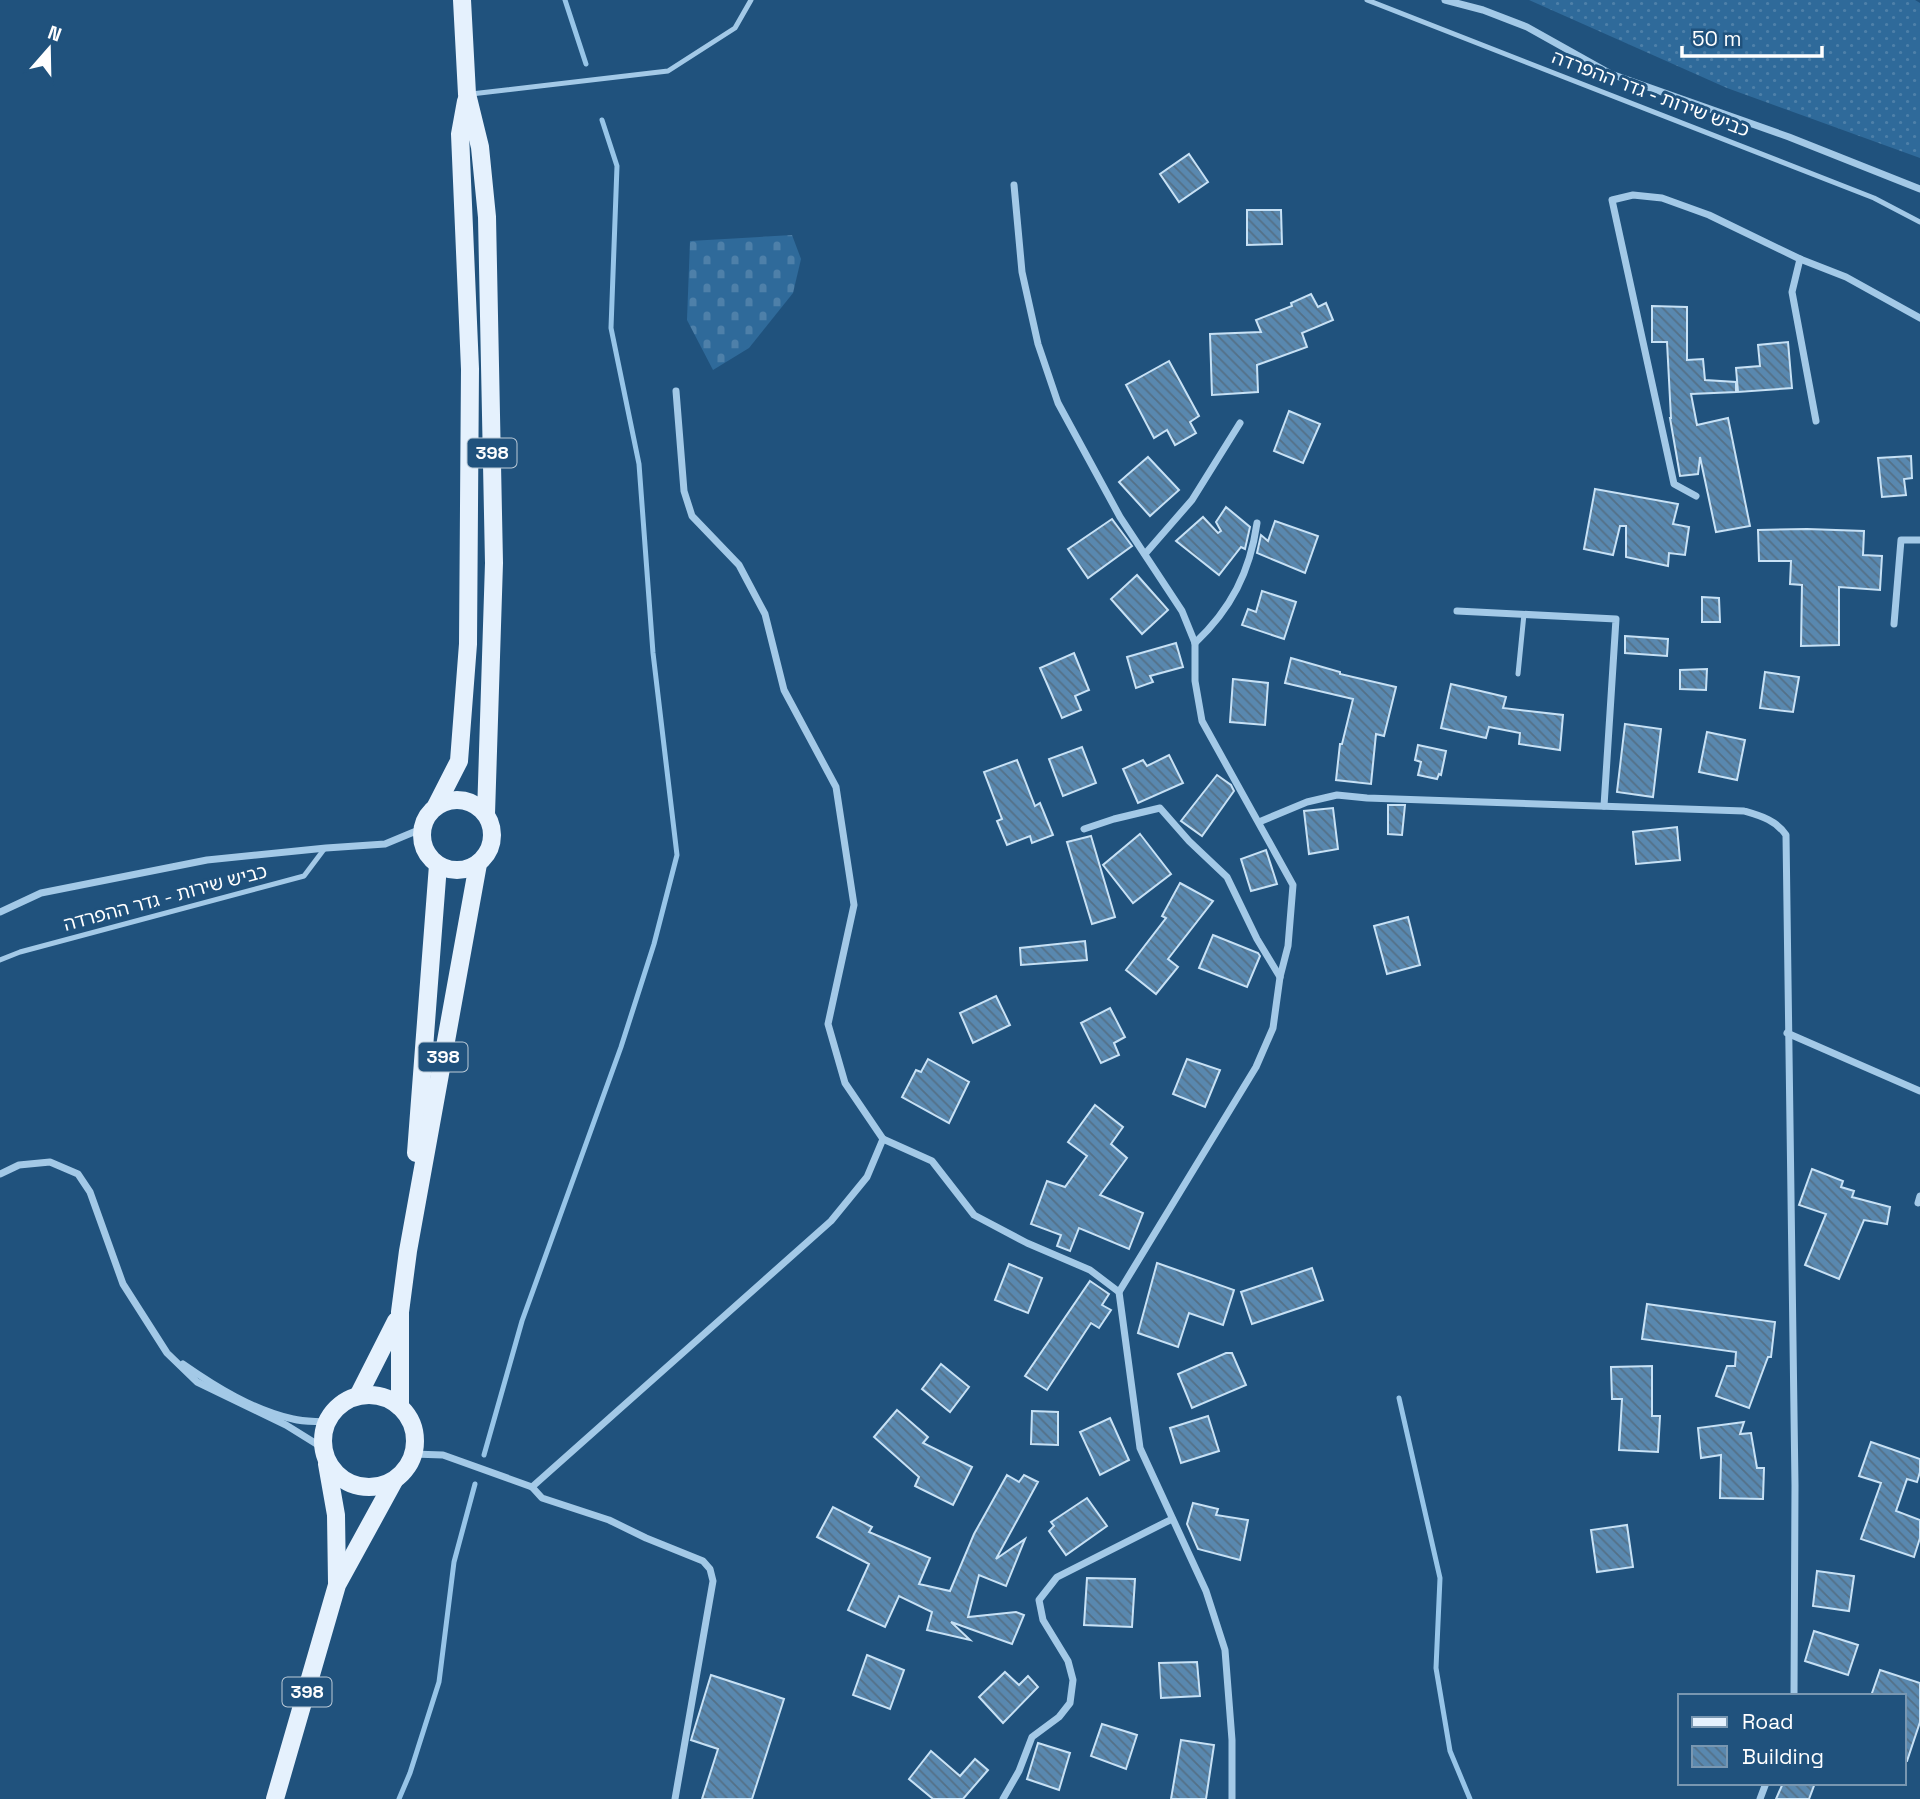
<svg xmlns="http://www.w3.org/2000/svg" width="1920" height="1799" font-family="'Space Grotesk','Noto Sans Hebrew',sans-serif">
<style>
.grass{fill:url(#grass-dots)}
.cemetery{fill:url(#cemetery-stones)}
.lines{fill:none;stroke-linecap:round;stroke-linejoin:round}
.stream{stroke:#97c5e8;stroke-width:5}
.building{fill:url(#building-back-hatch);stroke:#c7e1f5;stroke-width:2}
.lane{stroke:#a3c9e7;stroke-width:5}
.street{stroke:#a3c9e7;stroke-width:7}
.primary{stroke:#e5f1fd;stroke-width:18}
.labels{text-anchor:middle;stroke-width:6;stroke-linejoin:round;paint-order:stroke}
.shield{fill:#20527d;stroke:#bccbd8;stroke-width:2}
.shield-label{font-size:18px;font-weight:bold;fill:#fff}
.street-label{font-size:19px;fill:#fff;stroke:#20527d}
</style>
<defs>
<pattern id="grass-dots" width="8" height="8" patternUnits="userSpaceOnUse" patternTransform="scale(1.75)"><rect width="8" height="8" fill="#2f6a9a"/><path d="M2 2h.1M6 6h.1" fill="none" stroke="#4e80a9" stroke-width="1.8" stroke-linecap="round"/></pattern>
<pattern id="cemetery-stones" width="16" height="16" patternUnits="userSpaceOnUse" patternTransform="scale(1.75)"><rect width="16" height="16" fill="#2f6a9a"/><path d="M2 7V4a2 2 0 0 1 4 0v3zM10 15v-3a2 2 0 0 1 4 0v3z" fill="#4e80a9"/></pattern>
<pattern id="building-back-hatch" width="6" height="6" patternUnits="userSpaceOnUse" patternTransform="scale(1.75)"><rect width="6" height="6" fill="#5988af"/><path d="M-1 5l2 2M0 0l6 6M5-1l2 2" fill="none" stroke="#547087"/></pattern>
</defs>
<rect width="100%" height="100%" fill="#20527d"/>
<path class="grass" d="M1529,0H1915L1920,3V158L1727,88Z"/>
<path class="cemetery" d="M792,235L801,259L793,293L749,348L713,370L687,320L690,241Z"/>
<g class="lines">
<g class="stream">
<path d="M565,0L586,64"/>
<path d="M1399,1398L1440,1578L1436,1668L1450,1751L1470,1799"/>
<path d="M484,1455L522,1321L621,1047L654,944L677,855L653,653L639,464L611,328L617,166L602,120"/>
<path d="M399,1799L410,1773L439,1682L454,1562L475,1484"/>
</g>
</g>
<g class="building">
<path d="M1189,154L1208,182L1179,202L1160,174Z"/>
<path d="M1247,210H1281L1282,244L1247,245Z"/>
<path d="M1311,294L1318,307L1326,303L1333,320L1302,333L1307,347L1257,365L1258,392L1212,395L1210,334L1261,332L1256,320L1292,306L1291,303Z"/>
<path d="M1652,306L1687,307V360L1703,359L1705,380L1736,382V392L1691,394L1697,425L1728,418L1750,526L1716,532L1700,457L1698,474L1680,476L1670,418H1671L1667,342H1652Z"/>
<path d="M1788,342L1792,388L1738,392L1736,368L1760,366L1758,345Z"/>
<path d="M1169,361L1199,416L1190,422L1196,433L1175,445L1167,430L1154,438L1126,385Z"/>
<path d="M1289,411L1320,424L1303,463L1274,451Z"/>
<path d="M1911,456L1912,478L1904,479L1906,495L1882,497L1878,458Z"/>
<path d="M1148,457L1179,490L1150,516L1119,482Z"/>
<path d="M1595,489L1678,504L1673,524L1689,527L1685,555L1669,553L1668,566L1626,557V526H1620L1613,555L1584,549Z"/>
<path d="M1226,507L1250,527L1245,549L1241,547L1219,575L1176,541L1203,517L1218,533L1221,531L1216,522Z"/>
<path d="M1112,519L1132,546L1088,578L1068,549Z"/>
<path d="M1275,521L1318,536L1305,573L1257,553L1261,535L1268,541Z"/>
<path d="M1807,529L1864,531L1863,555L1882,556L1880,590L1839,587V645L1801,646L1802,585L1790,584L1791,561H1759L1758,530Z"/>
<path d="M1137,575L1168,610L1142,634L1111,599Z"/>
<path d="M1262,591L1296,602L1284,639L1242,625L1248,609L1256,612Z"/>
<path d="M1702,597L1719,598L1720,622H1702Z"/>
<path d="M1625,636L1668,639L1667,656L1625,653Z"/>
<path d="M1176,643L1183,667L1150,676L1153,682L1136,688L1127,657Z"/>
<path d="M1074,653L1089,690L1075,696L1081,710L1062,718L1040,668Z"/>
<path d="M1291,658L1340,672V674L1396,687L1384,736L1376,734L1371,784L1336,780L1340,744H1342L1353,699L1285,683Z"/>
<path d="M1707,669L1706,690L1680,689V670Z"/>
<path d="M1765,672L1799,677L1793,712L1760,708Z"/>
<path d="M1233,679L1268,683L1265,725L1230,722Z"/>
<path d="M1451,684L1506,697L1503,708L1563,715L1560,750L1519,744L1520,733L1489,727L1486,738L1441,728Z"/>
<path d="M1625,724L1661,729L1653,797L1617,792Z"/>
<path d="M1707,732L1745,740L1737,780L1699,772Z"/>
<path d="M1418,745L1446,751L1441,775L1439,774L1437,779L1418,775L1421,762L1415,760Z"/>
<path d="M1082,747L1096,783L1063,796L1049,759Z"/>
<path d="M1169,755L1183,783L1138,803L1123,769L1143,760L1147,766Z"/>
<path d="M1017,760L1035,806L1040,803L1053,835L1032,843L1030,836L1007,845L997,821L1002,819L984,772Z"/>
<path d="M1217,775L1231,785L1234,791L1202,836L1181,821Z"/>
<path d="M1388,805H1405L1402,835L1388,834Z"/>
<path d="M1333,808L1338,849L1309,854L1304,811Z"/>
<path d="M1677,827L1680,860L1636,864L1633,832Z"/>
<path d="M1140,834L1171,874L1133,903L1103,865Z"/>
<path d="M1091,836L1115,917L1092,924L1067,842Z"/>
<path d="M1266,850L1277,884L1251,891L1241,859Z"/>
<path d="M1180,883L1213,901L1168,959L1178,967L1156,994L1126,970L1166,918L1162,916Z"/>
<path d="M1408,917L1420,965L1387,974L1374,926Z"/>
<path d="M1213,935L1258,953L1260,956L1247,987L1199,968Z"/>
<path d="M1085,941L1087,960L1021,965L1020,948Z"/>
<path d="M996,996L1010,1025L973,1043L960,1013Z"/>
<path d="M1110,1008L1125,1037L1114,1043L1119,1055L1101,1063L1081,1023Z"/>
<path d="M928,1059L969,1082L949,1123L902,1097L916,1070L921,1072Z"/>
<path d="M1187,1059L1220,1070L1205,1107L1173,1094Z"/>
<path d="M1095,1105L1123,1127L1111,1144L1127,1158L1100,1195L1143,1213L1129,1249L1079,1228L1070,1251L1057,1246L1061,1235L1031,1224L1047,1181L1065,1187L1087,1156L1068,1142Z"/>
<path d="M1812,1169L1843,1181L1841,1187L1854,1191L1852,1197L1890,1207L1887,1224L1864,1220L1839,1279L1805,1265L1826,1214L1799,1205Z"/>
<path d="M1157,1263L1234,1290L1223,1325L1189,1313L1178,1347L1138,1333Z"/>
<path d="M1009,1264L1042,1278L1028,1313L995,1300Z"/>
<path d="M1312,1268L1323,1300L1252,1324L1241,1292Z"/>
<path d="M1090,1281L1109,1294L1102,1305L1111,1310L1099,1328L1091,1323L1047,1390L1025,1376Z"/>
<path d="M1647,1304L1775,1322L1771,1357H1768L1749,1408L1716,1396L1727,1366H1735L1736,1352L1642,1339Z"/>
<path d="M1226,1353H1232L1246,1385L1192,1408L1178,1374Z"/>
<path d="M941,1364L969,1387L950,1412L922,1389Z"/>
<path d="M1652,1366V1416H1660L1658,1452L1619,1450L1622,1399H1612L1611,1367Z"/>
<path d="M897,1410L928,1437L923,1443L972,1467L953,1505L915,1486L919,1477L874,1437Z"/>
<path d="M1032,1411L1058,1412V1445L1031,1444Z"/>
<path d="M1208,1416L1219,1451L1181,1463L1170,1428Z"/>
<path d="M1110,1418L1129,1460L1100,1475L1080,1432Z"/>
<path d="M1744,1422L1740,1434L1751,1433L1757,1468H1764L1763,1499L1720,1498L1721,1455L1701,1458L1698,1428Z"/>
<path d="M1871,1442L1920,1459V1472L1917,1482L1907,1479L1896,1511L1920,1520V1538L1914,1557L1861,1539L1881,1483L1859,1476Z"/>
<path d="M1007,1475L1019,1482L1024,1475L1038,1482L996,1559L1025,1539L1006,1586L979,1575L968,1617L1016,1612L1024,1615L1012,1644L951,1622L970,1640L927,1630L932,1612L899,1596L885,1627L848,1610L869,1564L817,1537L833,1507L872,1527L869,1532L930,1558L919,1584L950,1591L974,1534Z"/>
<path d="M1087,1498L1107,1526L1066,1555L1049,1531L1054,1526L1051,1522Z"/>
<path d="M1193,1503L1218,1509L1216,1515L1248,1520L1240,1560L1198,1549L1187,1524Z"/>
<path d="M1627,1525L1633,1567L1597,1572L1591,1530Z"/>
<path d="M1817,1571L1854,1576L1849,1611L1813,1606Z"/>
<path d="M1087,1578L1135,1579L1132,1627L1084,1625Z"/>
<path d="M1814,1631L1858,1645L1848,1675L1805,1661Z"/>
<path d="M867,1655L904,1670L890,1709L853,1695Z"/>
<path d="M1197,1662L1200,1696L1161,1698L1159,1663Z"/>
<path d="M1880,1670L1920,1683V1722L1907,1761H1904V1696H1871Z"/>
<path d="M1005,1672L1019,1685L1028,1676L1038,1687L1003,1723L979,1697Z"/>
<path d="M711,1675L784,1699L752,1799H702L718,1749L691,1740Z"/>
<path d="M1102,1724L1137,1735L1126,1769L1091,1756Z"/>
<path d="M1181,1740L1214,1745L1206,1799H1171Z"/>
<path d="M1038,1743L1070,1753L1059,1790L1027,1779Z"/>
<path d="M931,1751L960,1776L975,1759L988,1770L963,1799H933L909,1779Z"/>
<path d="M1783,1783H1815L1809,1799H1776Z"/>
</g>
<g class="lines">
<g class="lane">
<path d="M1367,0L1874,198L1920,222"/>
<path d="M471,94L668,71L735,28L751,0"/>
<path d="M1518,674L1524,614"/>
<path d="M0,960L20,952L304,876L325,848"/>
</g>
<g class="street">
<path d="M1445,0L1483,10L1527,27L1611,74L1789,137L1920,189"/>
<path d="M1014,185L1022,272L1038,344L1058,403L1120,517L1182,611L1195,643V681L1202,721L1293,885L1288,946L1280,977L1273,1028L1256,1067L1119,1292"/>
<path d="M1800,259L1792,292L1816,421"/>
<path d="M676,391L684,491L692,516L739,565L765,614L784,690L836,787L854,905L828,1024L845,1083L883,1139"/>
<path d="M1696,496L1674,484L1612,200L1633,195L1662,198L1709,215L1800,259L1846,277L1920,318"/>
<path d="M1145,554L1192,500L1240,423"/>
<path d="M1457,611L1616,619L1604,806"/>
<path d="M1894,624L1901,540H1920"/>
<path d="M1195,643C1231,609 1250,572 1257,523"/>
<path d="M1259,822L1307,802L1337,795L1367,798L1744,811C1761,816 1776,820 1786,835L1795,1485L1794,1696"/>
<path d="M1084,829L1114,819L1160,808L1189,841L1227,877L1257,939L1280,977"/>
<path d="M0,912L41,893L207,860L326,848L385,844L421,829"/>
<path d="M1787,1033L1920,1091"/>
<path d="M0,1174L19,1165L50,1162L78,1174L90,1192L123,1284L167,1353L197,1382L286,1425L323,1448"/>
<path d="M1918,1203L1920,1196"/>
<path d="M183,1364C216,1387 253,1410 293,1419C304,1422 316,1421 326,1422"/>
<path d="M413,1454L443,1455L532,1487L831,1221L867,1177L883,1139L932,1161L974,1215L1027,1243L1090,1270L1119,1292L1140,1448L1206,1591L1225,1650L1232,1740V1799"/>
<path d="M532,1487L542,1498L609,1520L646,1538L703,1561L710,1569L713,1581L675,1799"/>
<path d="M1003,1799L1019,1771L1032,1737L1059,1717L1070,1703L1073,1680L1068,1661L1043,1620L1039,1600L1057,1577L1172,1519"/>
<path d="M1760,1799L1766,1783"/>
</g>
<g class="primary">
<path d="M462,0L467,94L480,147L487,217L494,563L486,814"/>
<circle cx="457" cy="835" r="35"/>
<path d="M436,806L459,761L468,644L470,369L460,134L466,101"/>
<path d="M416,1153L438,865"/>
<circle cx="369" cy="1441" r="46"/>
<path d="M358,1396L396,1321"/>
<path d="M400,1407V1312L408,1251L478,864"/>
<path d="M327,1464L336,1515L337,1582"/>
<path d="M275,1799L337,1585L394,1481"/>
</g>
</g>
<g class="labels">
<g class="shield">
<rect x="467.5" y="438.5" width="49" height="29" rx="5"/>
<rect x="418.5" y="1042.5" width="49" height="29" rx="5"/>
<rect x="282.5" y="1677.5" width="49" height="29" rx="5"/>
</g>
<g class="shield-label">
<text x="492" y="459">398</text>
<text x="443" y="1063">398</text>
<text x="307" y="1698">398</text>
</g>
<g class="street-label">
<text transform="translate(1651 93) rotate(21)" y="7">כביש שירות - גדר ההפרדה</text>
<text transform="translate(165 897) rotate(-15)" y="7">כביש שירות - גדר ההפרדה</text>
</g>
</g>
<rect x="1678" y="1694" width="228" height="91" fill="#20527d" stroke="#7997b1" stroke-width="2"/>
<rect x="1692" y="1717" width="35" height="10" fill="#e5f1fd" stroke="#7997b1" stroke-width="2"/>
<text x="1742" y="1729" font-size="21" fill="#ffffff">Road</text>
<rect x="1692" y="1746" width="35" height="21" fill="url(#building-back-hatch)" stroke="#7997b1" stroke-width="2"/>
<text x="1742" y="1764" font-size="21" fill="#ffffff">Building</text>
<g transform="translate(49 49) rotate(20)" stroke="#20527d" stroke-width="5" paint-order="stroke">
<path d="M0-5L12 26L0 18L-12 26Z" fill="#ffffff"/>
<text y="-10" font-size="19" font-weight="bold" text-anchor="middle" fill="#ffffff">N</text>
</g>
<path d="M1682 46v10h140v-10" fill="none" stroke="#ffffff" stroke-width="3.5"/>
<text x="1692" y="46" font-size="21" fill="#ffffff" stroke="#20527d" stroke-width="5" paint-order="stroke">50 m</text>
</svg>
